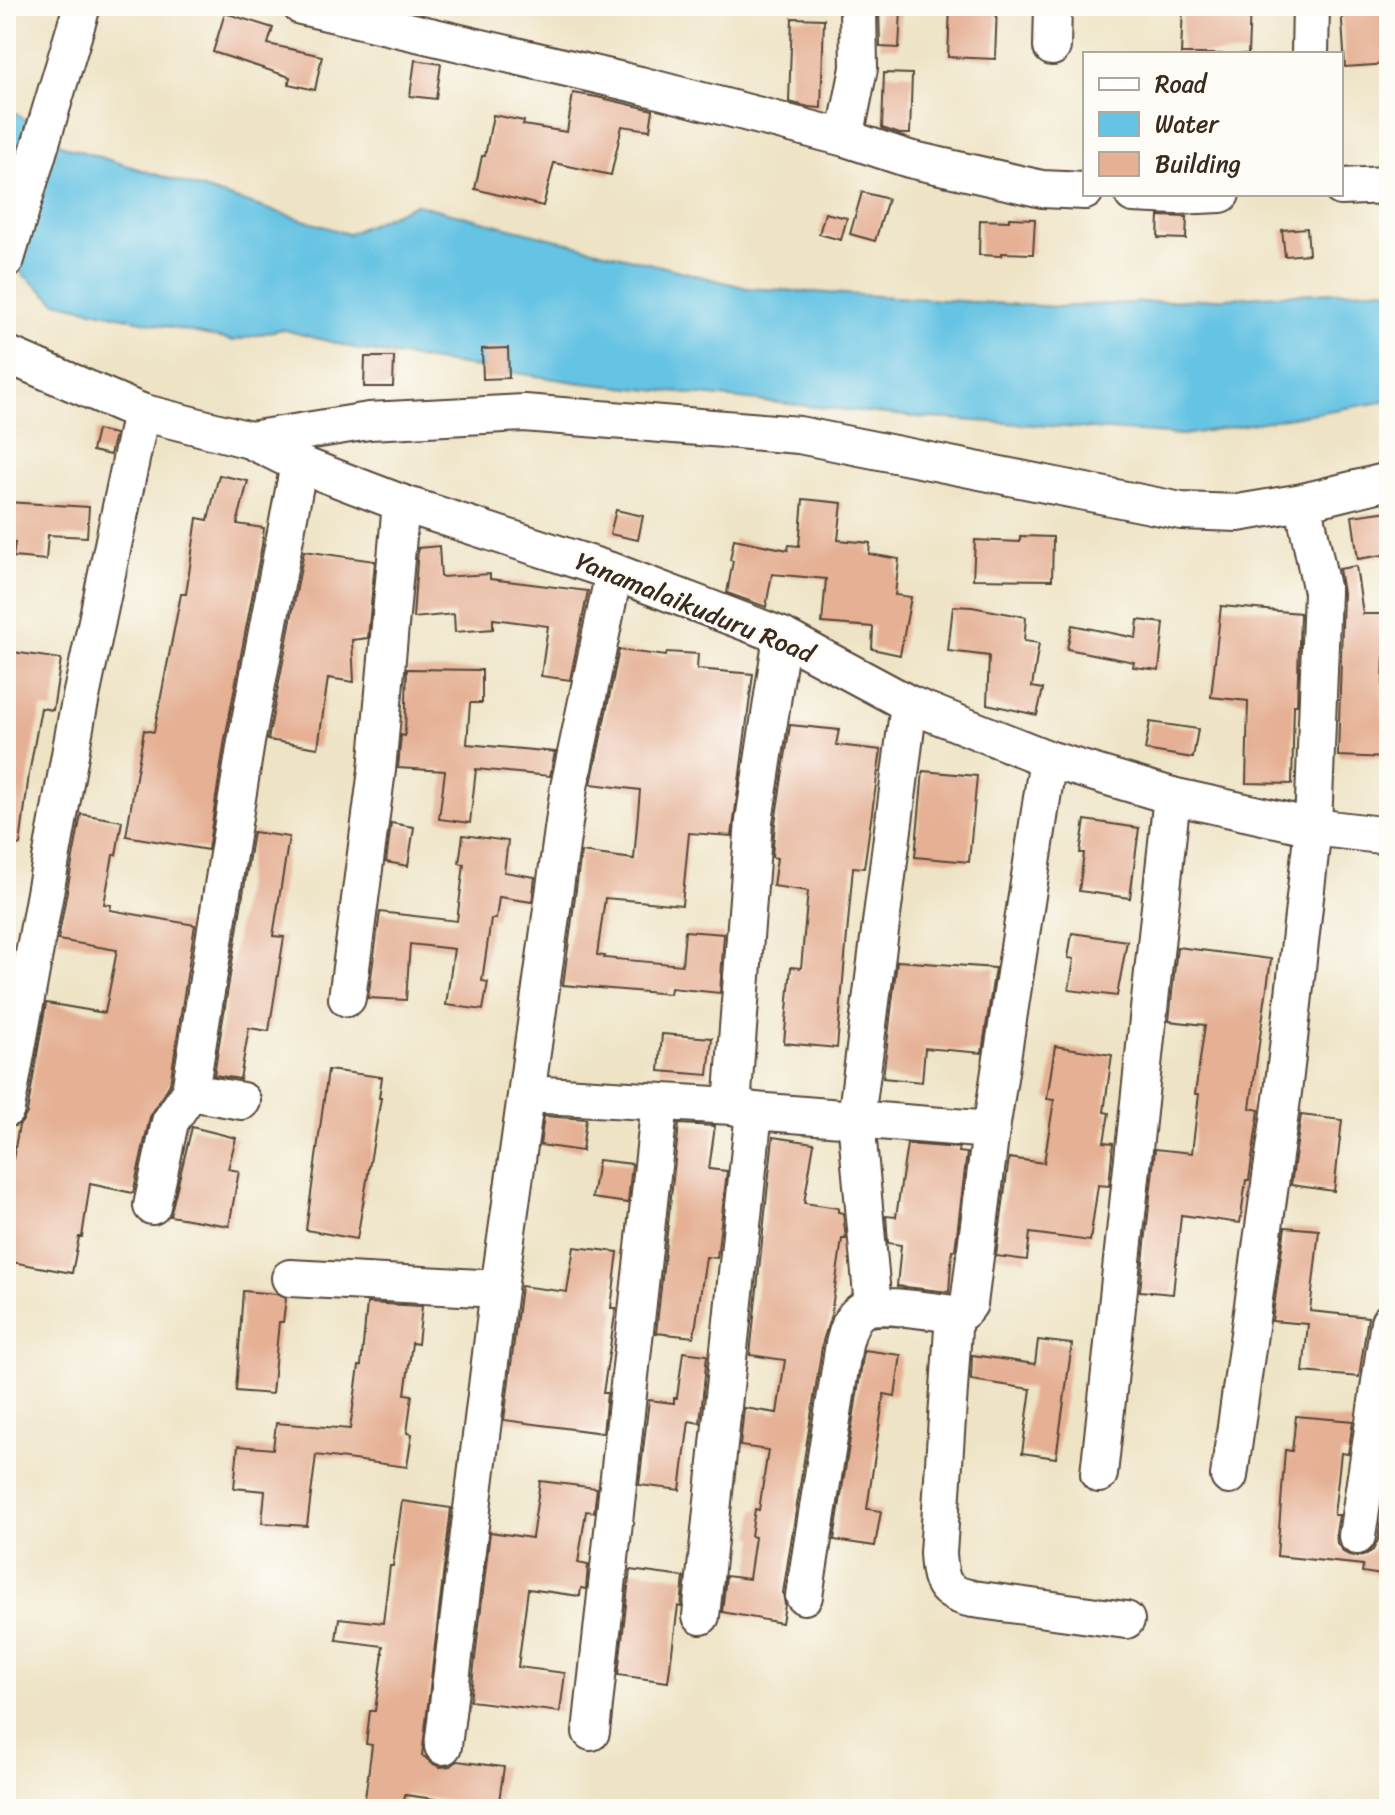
<svg xmlns="http://www.w3.org/2000/svg" width="1395" height="1815" font-family="Sriracha,sans-serif">
<style>
.water{fill:#65c3e3;stroke:#507680;stroke-width:2}
.building{fill:#e5b094}
.lines{fill:none;stroke-linecap:round;stroke-linejoin:round}
.minor-casing{stroke:#564637;stroke-width:40}
.minor{stroke:#fff;stroke-width:36}
.labels{text-anchor:middle;stroke-width:6;stroke-linejoin:round;paint-order:stroke}
.street-label{font-size:26px;fill:#3b2a1e;stroke:#fdfcf7}
</style>
<rect width="100%" height="100%" fill="#fdfcf7"/>
<filter id="ink" filterUnits="userSpaceOnUse"><feTurbulence type="fractalNoise" baseFrequency=".0125" numOctaves="2"/><feDisplacementMap in="SourceGraphic" scale="16" xChannelSelector="R" yChannelSelector="G"/><feConvolveMatrix kernelMatrix="1 2 1 2 8 2 1 2 1" color-interpolation-filters="sRGB"/></filter>
<filter id="wash" filterUnits="userSpaceOnUse"><feTurbulence type="fractalNoise" baseFrequency=".006" numOctaves="4" result="noise"/><feDisplacementMap in="SourceGraphic" scale="32" xChannelSelector="R" yChannelSelector="G"/><feGaussianBlur stdDeviation="1.8" result="paint"/><feColorMatrix in="noise" values="0 0 0 0 0 0 0 0 0 0 0 0 0 0 0 0 0 1.4 0 .05"/><feComposite in="paint" operator="in"/></filter>
<g filter="url(#wash)">
<rect width="100%" height="100%" fill="#eee3c5"/>
<path class="water" d="M6,106L64,146L348,234L416,204L747,288L1057,307L1389,289V401L1183,435L916,417L582,383L362,350L281,329L233,341L56,302L19,271L6,264Z"/>
<g id="blocks">
<g class="building">
<path d="M950,6H997L995,59L948,57Z"/>
<path d="M1183,6H1250L1248,54H1181Z"/>
<path d="M1341,6H1389V64L1345,67Z"/>
<path d="M879,9L901,10L899,48L880,47Z"/>
<path d="M225,13L273,28L268,44L322,56L315,90L289,84L290,77L213,52Z"/>
<path d="M792,18L824,19L821,108L809,107L789,102Z"/>
<path d="M415,60L441,64L436,99L410,96Z"/>
<path d="M884,73L912,74L910,134H900L882,128Z"/>
<path d="M573,93L597,97L653,110L650,130L622,126L611,175L554,163L543,206L475,189L482,156H485L493,115L524,121L523,125L567,132Z"/>
<path d="M862,192L888,199L875,241L850,234Z"/>
<path d="M825,213L847,218L841,240L819,234Z"/>
<path d="M1159,216L1187,217L1186,239L1158,238Z"/>
<path d="M1009,218L1035,219L1033,254L1001,253V256L979,255L980,220L1009,221Z"/>
<path d="M1307,228L1309,254L1285,256L1282,230Z"/>
<path d="M508,348L509,378L483,379L482,349Z"/>
<path d="M365,357H394L393,387H364Z"/>
<path d="M97,430L115,434L110,455L92,451Z"/>
<path d="M219,475L248,481L237,524L264,528L262,545L225,739L208,850L126,836L144,730L154,732L181,594H186L197,518L208,520Z"/>
<path d="M803,499L842,503L838,540L870,543L869,554L899,559L895,595L911,597L900,655L872,649L873,627L822,623L826,579L772,574L766,607L727,593L733,561L730,560L734,539L788,550L789,545L799,546Z"/>
<path d="M6,502L89,507L87,537L48,535L46,560L13,557L15,543L6,542Z"/>
<path d="M616,510L643,516L638,540L610,534Z"/>
<path d="M1389,511V554L1358,559L1352,516Z"/>
<path d="M1020,536L1053,537L1052,580L973,579L975,540L1020,542Z"/>
<path d="M439,546L441,577L490,574V579L588,591L570,680L541,676L548,626L493,619V629L455,632L454,614L413,618L418,548Z"/>
<path d="M304,551L375,561L368,638L352,640L354,682L328,678L318,748L268,740Z"/>
<path d="M1356,566L1363,614H1389V657H1384L1382,715H1389V758L1338,756L1343,593L1339,569Z"/>
<path d="M953,606L972,607L1026,617L1024,641L1039,643L1032,687L1043,689L1037,715L987,704L989,656L948,651Z"/>
<path d="M1221,606L1300,613L1297,705H1294L1292,784L1246,783L1248,701L1211,697Z"/>
<path d="M1138,620L1164,623L1159,670L1133,667L1134,662L1067,649L1072,625L1136,638Z"/>
<path d="M619,650L666,656L667,652L698,654L697,669L753,674L732,836L689,833L682,905L605,898L597,955L605,956L604,958L682,965L685,931L724,934L720,993L671,988L670,994L563,985L581,852L634,859L640,790L591,784Z"/>
<path d="M6,651L61,659L53,710L41,708L29,774L20,845L6,844Z"/>
<path d="M407,669L482,670V703H470L467,744L555,752L550,776L476,769L470,823L439,819L445,771L398,768L401,735L405,736Z"/>
<path d="M1150,722L1198,729L1193,758L1145,750Z"/>
<path d="M790,725L839,730L836,745L881,750L864,868L853,867L837,1048L784,1043L791,967L801,968L808,891L773,886L777,858L772,857L775,823Z"/>
<path d="M923,771L977,776L969,862L915,857Z"/>
<path d="M81,814L122,821L116,855H113L104,904L111,905L110,910L195,925L170,1084L150,1117L133,1193L90,1184L82,1237H79L72,1273L6,1261V1158L13,1159L19,1125L22,1122L27,1113L46,1003L105,1013L117,950L58,940Z"/>
<path d="M1085,820L1139,828L1130,898L1079,891L1084,853H1080Z"/>
<path d="M391,823L414,827L408,866L386,862Z"/>
<path d="M253,832L289,837L273,936L284,937L269,1031L249,1028L240,1079L214,1075Z"/>
<path d="M463,835L508,841L504,872L535,877L532,902L499,897L496,919H491L482,981L488,982L483,1010L446,1005L454,949L410,944L406,1000L368,998L380,912L457,921L464,864L459,863Z"/>
<path d="M1072,933L1127,941L1117,996L1069,990L1074,959L1068,958Z"/>
<path d="M1177,947L1271,959L1250,1108L1259,1110L1249,1180H1246L1240,1223L1181,1215L1173,1294L1140,1291L1155,1149L1192,1153L1199,1094H1195L1205,1025L1169,1021Z"/>
<path d="M897,961L995,968L982,1053L925,1048L922,1082L883,1078Z"/>
<path d="M662,1034L712,1038L708,1075L659,1071Z"/>
<path d="M1055,1046L1112,1055L1104,1112L1109,1113L1104,1142L1113,1143L1109,1186L1098,1185L1090,1241L1030,1233L1027,1260L996,1256L1009,1158L1044,1163L1054,1100L1047,1099Z"/>
<path d="M328,1070L382,1077L379,1098H381L357,1239L306,1230Z"/>
<path d="M1301,1115L1342,1120L1334,1191L1291,1185Z"/>
<path d="M544,1116L586,1119L582,1151L540,1145Z"/>
<path d="M679,1124L715,1126L709,1169L727,1171L717,1258L706,1257L694,1337L656,1333Z"/>
<path d="M192,1127L236,1138L228,1169L239,1171L229,1226L170,1216Z"/>
<path d="M773,1137L814,1143L804,1203L838,1208V1212L843,1213L846,1239H842L831,1315L823,1341L783,1593L785,1605L782,1623L722,1612L726,1576L749,1579L755,1537L751,1536L755,1509L759,1510L768,1450L740,1446L744,1408L777,1413L785,1360L750,1355Z"/>
<path d="M907,1144L959,1148V1152L967,1153L955,1250H952L949,1292L897,1286L901,1245L888,1243L886,1216L896,1217Z"/>
<path d="M598,1160L632,1164L628,1203L592,1198Z"/>
<path d="M1285,1227L1319,1230L1310,1311L1368,1317L1359,1377L1303,1372L1308,1324L1272,1321Z"/>
<path d="M574,1247L618,1252L611,1308H616L603,1393H607L603,1433L504,1420L521,1286L567,1292Z"/>
<path d="M243,1291L277,1294L286,1298L283,1322H279L272,1394L236,1391Z"/>
<path d="M367,1303L422,1306L418,1344L412,1343L405,1394L412,1395L407,1433L412,1434L407,1467L316,1455L307,1526L262,1523L265,1491L234,1488L238,1446L273,1449L276,1423L350,1429L359,1366H361Z"/>
<path d="M1038,1340L1072,1344L1056,1458L1022,1453L1031,1389L971,1380L972,1355L1035,1364Z"/>
<path d="M864,1350L901,1355L895,1396L884,1394L867,1509L881,1511L875,1546L834,1540Z"/>
<path d="M683,1352L707,1355L700,1423L689,1421L680,1490L639,1485L649,1400L674,1403V1398H677Z"/>
<path d="M1296,1416L1353,1421L1348,1454L1341,1453L1334,1515H1339L1336,1533L1337,1543L1343,1552L1353,1557L1365,1555L1373,1550L1378,1540L1381,1520L1389,1521V1576L1362,1572L1363,1565L1277,1556L1285,1450L1292,1451Z"/>
<path d="M540,1481L597,1488L594,1512L586,1511L578,1563L588,1565L586,1589L581,1588L580,1596L528,1589L518,1667L565,1673L560,1712L470,1701L490,1532L532,1538Z"/>
<path d="M402,1501L451,1508L422,1756L425,1757L431,1763L440,1767L450,1766L457,1761L504,1767L498,1808L405,1795L403,1809L364,1806L372,1745L366,1744L370,1711H375L383,1653H382L383,1646L336,1640L339,1618L383,1623L390,1566H393Z"/>
<path d="M630,1570L684,1577L681,1607L678,1606L668,1682L618,1675Z"/>
</g>
</g>
</g>
<g filter="url(#ink)">
<use href="#blocks" fill-opacity="0" stroke="#564637" stroke-width="2"/>
<g class="lines">
<g class="minor-casing">
<g id="minor">
<path d="M301,6L640,85L845,138L909,159L1042,189L1085,191"/>
<path d="M1052,47L1053,6"/>
<path d="M1310,54L1311,6"/>
<path d="M845,138L859,68L858,6"/>
<path d="M1341,187L1389,185"/>
<path d="M1133,194L1176,196L1221,194"/>
<path d="M6,259L82,6"/>
<path d="M6,354L141,412L250,440L299,464L401,503L614,572L782,636L909,704L1048,759L1172,796L1313,827L1389,836"/>
<path d="M250,440L369,421L524,413L799,435L1181,511L1238,513L1303,502L1389,481"/>
<path d="M347,998L377,770L401,503"/>
<path d="M190,1092L242,1101"/>
<path d="M527,1094L732,1106L754,1111L991,1130"/>
<path d="M732,1106L754,821L782,636"/>
<path d="M6,1109L77,716L141,412"/>
<path d="M152,1206L170,1122L190,1092L246,742L299,464"/>
<path d="M290,1278L499,1289"/>
<path d="M873,1306L856,1119L909,704"/>
<path d="M954,1314L938,1553C940,1582 942,1593 973,1599L1126,1620"/>
<path d="M1099,1474L1172,796"/>
<path d="M1229,1476L1283,1092L1313,827L1322,592L1303,502"/>
<path d="M1357,1536L1389,1322"/>
<path d="M804,1596L844,1344C847,1333 850,1318 861,1311C875,1301 935,1312 954,1314L963,1311L969,1304L991,1130L1048,759"/>
<path d="M701,1616L754,1111"/>
<path d="M591,1732L660,1102"/>
<path d="M443,1746L499,1289L569,787L614,572"/>
</g>
</g>
<use href="#minor" class="minor"/>
</g>
</g>
<g class="labels">
<g class="street-label">
<text transform="translate(695 607) rotate(22)" y="9">Yanamalaikuduru Road</text>
</g>
</g>
<rect width="1395" height="1815" fill="none" stroke="#fdfcf7" stroke-width="32"/>
<rect x="1083" y="52" width="260" height="144" fill="#fdfcf7" stroke="#afa8a0" stroke-width="2"/>
<rect x="1099" y="78" width="40" height="12" fill="#ffffff" stroke="#afa8a0" stroke-width="2"/>
<text x="1155" y="92" font-size="24" fill="#3b2a1e">Road</text>
<rect x="1099" y="112" width="40" height="24" fill="#65c3e3" stroke="#afa8a0" stroke-width="2"/>
<text x="1155" y="132" font-size="24" fill="#3b2a1e">Water</text>
<rect x="1099" y="152" width="40" height="24" fill="#e5b094" stroke="#afa8a0" stroke-width="2"/>
<text x="1155" y="172" font-size="24" fill="#3b2a1e">Building</text>
</svg>
